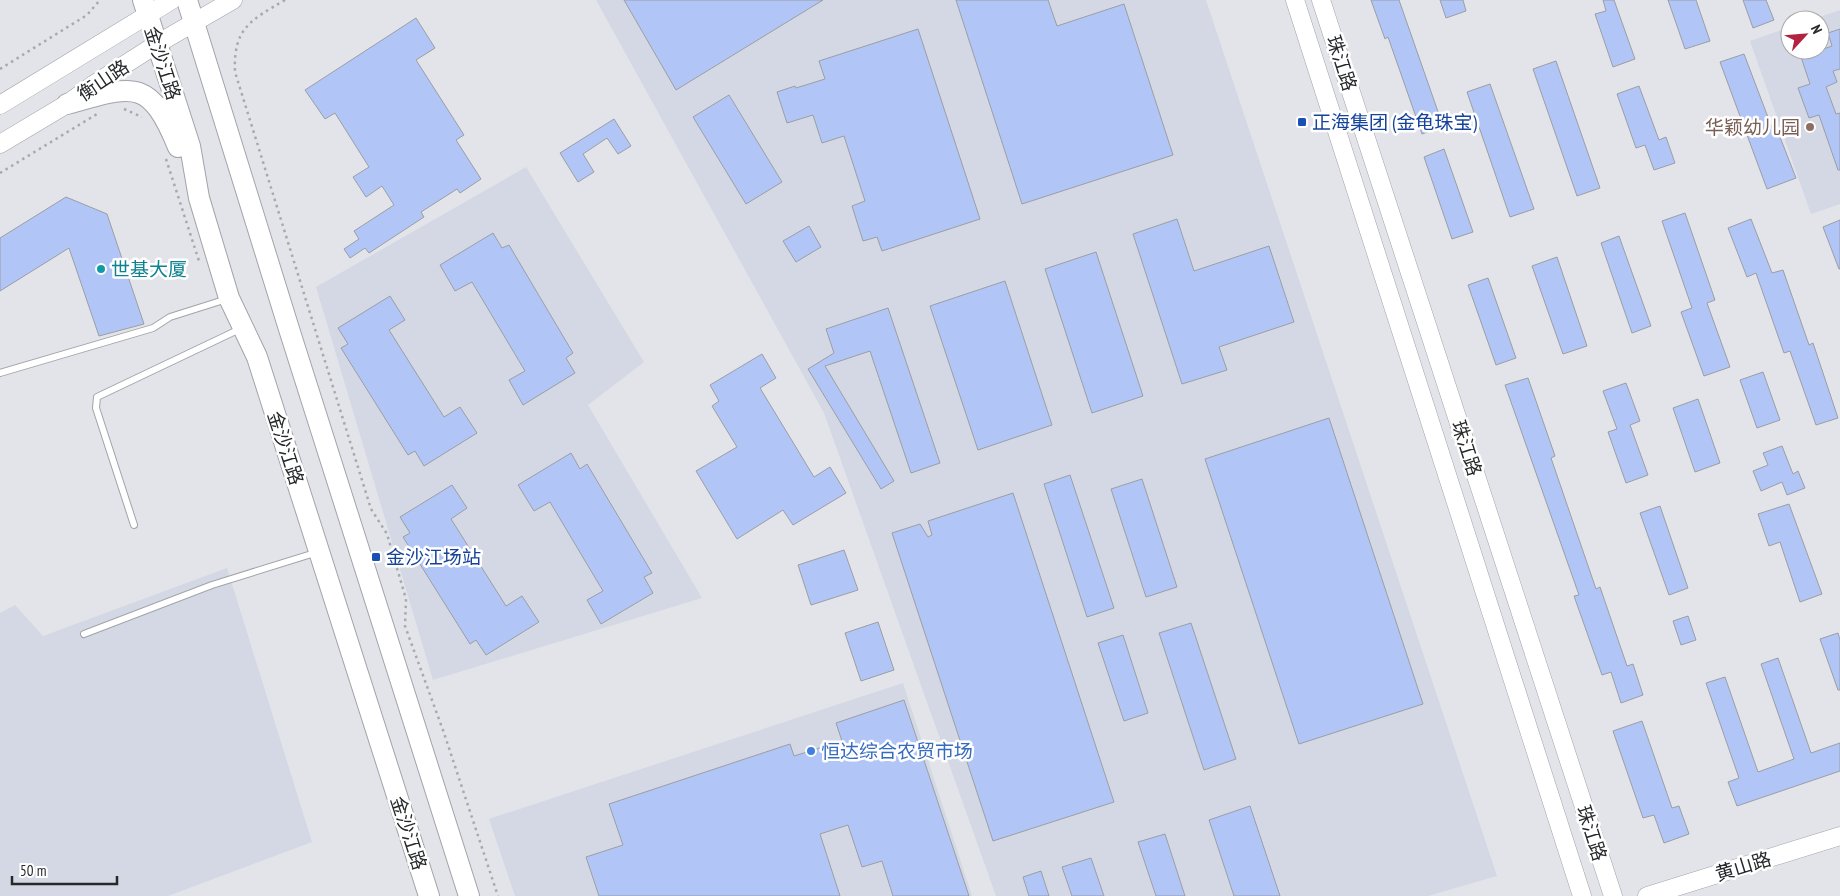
<svg xmlns="http://www.w3.org/2000/svg" width="1840" height="896" font-family="'PT Sans Narrow','Noto Sans SC',sans-serif">
<style>
.built{fill:#d3d8e4}
.building{fill:#b1c6f7;stroke:#9b9ea3}
.lines{fill:none;stroke-linecap:round;stroke-linejoin:round}
.lane-casing{stroke:#a2a4a9;stroke-width:8}
.secondary-casing{stroke:#a2a4a9;stroke-width:19}
.primary-casing{stroke:#a2a4a9;stroke-width:22}
.path{stroke:#a7a9ad;stroke-width:2.5;stroke-dasharray:2.5 4;stroke-linecap:butt}
.lane{stroke:#fff;stroke-width:6}
.secondary{stroke:#fff;stroke-width:18}
.primary{stroke:#fff;stroke-width:20}
.transit-dot{fill:#1a4fb4;stroke:#fff;stroke-width:2}
.education-dot{fill:#8d6e63;stroke:#fff;stroke-width:2}
.culture-dot{fill:#0f9aa8;stroke:#fff;stroke-width:2}
.shop-dot{fill:#3f7fe0;stroke:#fff;stroke-width:2}
.labels{text-anchor:middle;stroke-width:5;stroke-linejoin:round;paint-order:stroke}
.street-label{font-size:19px;fill:#27282a;stroke:#fff}
.transit-label{font-size:19px;fill:#164399;stroke:#fff;text-anchor:start}
.education-label{font-size:19px;fill:#785e54;stroke:#fff;text-anchor:end}
.culture-label{font-size:19px;fill:#0d838f;stroke:#fff;text-anchor:start}
.shop-label{font-size:19px;fill:#366cbe;stroke:#fff;text-anchor:start}
</style>
<rect width="100%" height="100%" fill="#e2e4e9"/>
<g class="built">
<path d="M596,0H1206L1497,876L1428,896H996L824,413Z"/>
<path d="M1840,10V204L1811,214L1750,41L1790,27V50H1820V20H1811Z"/>
<path d="M526,167L644,362L588,405L702,598L433,680L316,287Z"/>
<path d="M227,568L312,842L168,896H0V613L15,605L43,636Z"/>
<path d="M903,683L972,896H515L489,819Z"/>
</g>
<g class="building">
<path d="M624,0H823L676,90Z"/>
<path d="M956,0H1048L1057,26L1124,4L1173,155L1022,204Z"/>
<path d="M1371,0H1399L1443,126L1422,134L1388,37L1385,39Z"/>
<path d="M1440,0H1463L1466,11L1446,18Z"/>
<path d="M1603,0H1614L1635,59L1613,67L1595,14L1606,11Z"/>
<path d="M1668,0H1696L1710,41L1685,49Z"/>
<path d="M1743,0H1766L1774,20L1753,28Z"/>
<path d="M416,18L435,48L416,60L464,135L456,140L481,179L460,193L457,189L421,212L424,217L369,253L365,248L350,258L344,249L359,239L354,231L394,205L382,186L366,197L353,177L369,167L335,113L325,119L305,90Z"/>
<path d="M918,29L980,219L882,251L877,237L863,241L852,206L865,201L844,136L822,143L813,115L787,123L777,92L795,86L796,88L825,79L819,61Z"/>
<path d="M1840,29V69L1833,71L1837,82L1826,87L1836,114L1840,113V170H1838L1819,115L1809,118L1798,88L1810,84L1801,57L1832,46L1828,33Z"/>
<path d="M1744,54L1774,133L1778,132L1796,178L1767,189L1720,62Z"/>
<path d="M1556,61L1600,188L1577,196L1533,69Z"/>
<path d="M1490,84L1534,209L1510,217L1467,92Z"/>
<path d="M1639,86L1659,140L1666,137L1675,163L1654,170L1645,145L1636,148L1617,94Z"/>
<path d="M729,95L782,182L746,204L693,117Z"/>
<path d="M614,119L631,146L618,154L607,138L583,154L594,172L578,182L560,153Z"/>
<path d="M1444,149L1473,232L1452,239L1424,157Z"/>
<path d="M66,197L107,214L144,324L99,336L69,248L0,291V238Z"/>
<path d="M1685,213L1715,300L1707,303L1730,367L1704,376L1681,312L1692,308L1662,221Z"/>
<path d="M1177,219L1194,271L1269,246L1294,322L1219,347L1227,370L1182,384L1133,234Z"/>
<path d="M1751,219L1772,273L1783,270L1809,345L1813,343L1838,418L1816,425L1790,351L1784,353L1756,273L1747,277L1728,228Z"/>
<path d="M1840,220V269H1839L1823,227Z"/>
<path d="M809,226L821,247L796,262L783,241Z"/>
<path d="M493,233L502,248L509,245L573,353L566,358L575,373L523,405L509,380L525,371L472,282L455,291L440,265Z"/>
<path d="M1619,236L1651,326L1632,333L1601,243Z"/>
<path d="M1096,252L1143,396L1092,413L1045,269Z"/>
<path d="M1557,257L1587,346L1563,354L1532,266Z"/>
<path d="M1488,278L1516,358L1496,365L1468,285Z"/>
<path d="M1005,281L1052,425L978,450L930,306Z"/>
<path d="M390,296L405,320L389,330L444,417L460,407L477,433L424,466L415,451L408,455L341,348L348,344L338,328Z"/>
<path d="M888,308L940,463L911,473L870,351L825,366L894,481L881,489L808,369L834,353L826,329Z"/>
<path d="M762,354L776,378L760,388L814,477L830,467L846,493L793,525L783,510L737,539L696,471L737,447L712,406L719,401L710,385Z"/>
<path d="M1763,372L1780,420L1757,428L1740,380Z"/>
<path d="M1528,378L1555,456L1551,458L1596,589L1600,587L1627,666L1633,664L1643,695L1621,703L1611,672L1602,675L1574,596L1579,595L1505,385Z"/>
<path d="M1626,383L1640,421L1630,425L1648,475L1626,483L1608,432L1617,429L1603,391Z"/>
<path d="M1698,399L1720,463L1695,472L1673,408Z"/>
<path d="M1329,418L1423,704L1299,744L1205,459Z"/>
<path d="M1782,446L1793,474L1798,471L1805,488L1787,495L1782,482L1761,491L1753,471L1768,465L1763,453Z"/>
<path d="M571,453L580,469L587,464L652,573L644,577L653,593L601,624L587,600L603,591L550,502L534,511L518,485Z"/>
<path d="M1070,475L1114,608L1087,617L1044,484Z"/>
<path d="M1142,479L1177,587L1146,597L1111,489Z"/>
<path d="M452,485L467,508L451,519L506,606L522,596L539,622L486,655L476,640L470,644L403,537L410,533L400,517Z"/>
<path d="M1013,493L1114,802L993,841L892,533L920,524L928,537L932,535L928,521Z"/>
<path d="M1789,504L1822,594L1800,602L1780,542L1769,546L1758,514Z"/>
<path d="M1660,506L1688,588L1669,595L1640,513Z"/>
<path d="M844,550L858,590L811,605L798,565Z"/>
<path d="M1688,616L1696,640L1681,645L1673,621Z"/>
<path d="M878,622L894,670L861,681L845,633Z"/>
<path d="M1191,623L1236,759L1204,770L1159,633Z"/>
<path d="M1838,633L1840,640V690H1838L1820,639Z"/>
<path d="M1123,635L1148,713L1124,721L1098,643Z"/>
<path d="M1778,658L1811,753L1840,743V771L1737,806L1728,782L1739,778L1706,683L1725,677L1758,772L1794,759L1761,664Z"/>
<path d="M904,700L969,896H893L882,861L862,867L848,825L820,834L840,896H599L586,857L623,845L609,804L790,744L794,756L842,741L836,723Z"/>
<path d="M1642,721L1672,808L1679,806L1689,834L1664,843L1654,815L1643,818L1613,731Z"/>
<path d="M1250,806L1280,896H1234L1209,820Z"/>
<path d="M1165,834L1185,896H1156L1138,842Z"/>
<path d="M1091,858L1104,896H1072L1062,867Z"/>
<path d="M1041,871L1049,896H1029L1023,877Z"/>
</g>
<g class="lines">
<g class="lane-casing">
<g id="lane">
<path d="M0,373L153,328L170,317L227,299"/>
<path d="M134,525L96,408L97,397L242,328"/>
<path d="M84,634L212,585L318,552"/>
</g>
</g>
<g class="secondary-casing">
<g id="secondary">
<path d="M1295,0L1582,896"/>
<path d="M1321,0L1613,896"/>
<path d="M0,105L172,0"/>
<path d="M0,144L67,104L96,83L157,44L233,0"/>
<path d="M1647,896L1840,836"/>
</g>
</g>
<g class="primary-casing">
<g id="primary">
<path d="M143,0L190,146L199,198L229,298L257,357L429,896"/>
<path d="M187,0L289,329L469,896"/>
<path d="M67,104C133,86 149,76 178,147"/>
</g>
</g>
<g class="path">
<path d="M285,0C251,20 233,28 235,72L371,509L387,534L406,599L405,626L444,733L498,896"/>
<path d="M0,69L87,15L100,0"/>
<path d="M124,109L142,117"/>
<path d="M166,159L199,261"/>
<path d="M0,173L97,114"/>
</g>
<use href="#lane" class="lane"/>
<use href="#secondary" class="secondary"/>
<use href="#primary" class="primary"/>
</g>
<g class="transit-dot">
<rect x="1297" y="117" width="10" height="10" rx="2.5"/>
<rect x="371" y="552" width="10" height="10" rx="2.5"/>
</g>
<circle class="education-dot" cx="1810" cy="127" r="5"/>
<circle class="culture-dot" cx="101" cy="269" r="5"/>
<circle class="shop-dot" cx="811" cy="751" r="5"/>
<g class="labels">
<g class="street-label">
<text transform="translate(163 63) rotate(72)" y="7">金沙江路</text>
<text transform="translate(1342 63) rotate(72)" y="7">珠江路</text>
<text transform="translate(103 80) rotate(-34)" y="7">衡山路</text>
<text transform="translate(286 448) rotate(72)" y="7">金沙江路</text>
<text transform="translate(1467 448) rotate(72)" y="7">珠江路</text>
<text transform="translate(409 833) rotate(72)" y="7">金沙江路</text>
<text transform="translate(1592 833) rotate(72)" y="7">珠江路</text>
<text transform="translate(1743 866) rotate(-17)" y="7">黄山路</text>
</g>
<g class="transit-label">
<text x="1312" y="129">正海集团 (金龟珠宝)</text>
<text x="386" y="564">金沙江场站</text>
</g>
<g class="education-label">
<text x="1800" y="134">华颖幼儿园</text>
</g>
<g class="culture-label">
<text x="111" y="276">世基大厦</text>
</g>
<g class="shop-label">
<text x="821" y="758">恒达综合农贸市场</text>
</g>
</g>
<g transform="translate(1805 35) rotate(64)"><circle r="24" fill="#ffffff" stroke="#a9a9aa"/>
<path d="M0-4L9 19L0 12L-9 19Z" fill="#b42241"/>
<text y="-8" font-size="14" font-weight="bold" text-anchor="middle" fill="#27282a">N</text>
</g>
<path d="M12 876v8h105v-8" fill="none" stroke="#27282a" stroke-width="2.5"/>
<text x="20" y="876" font-size="15" fill="#27282a" stroke="#ffffff" stroke-width="4" paint-order="stroke">50 m</text>
</svg>
